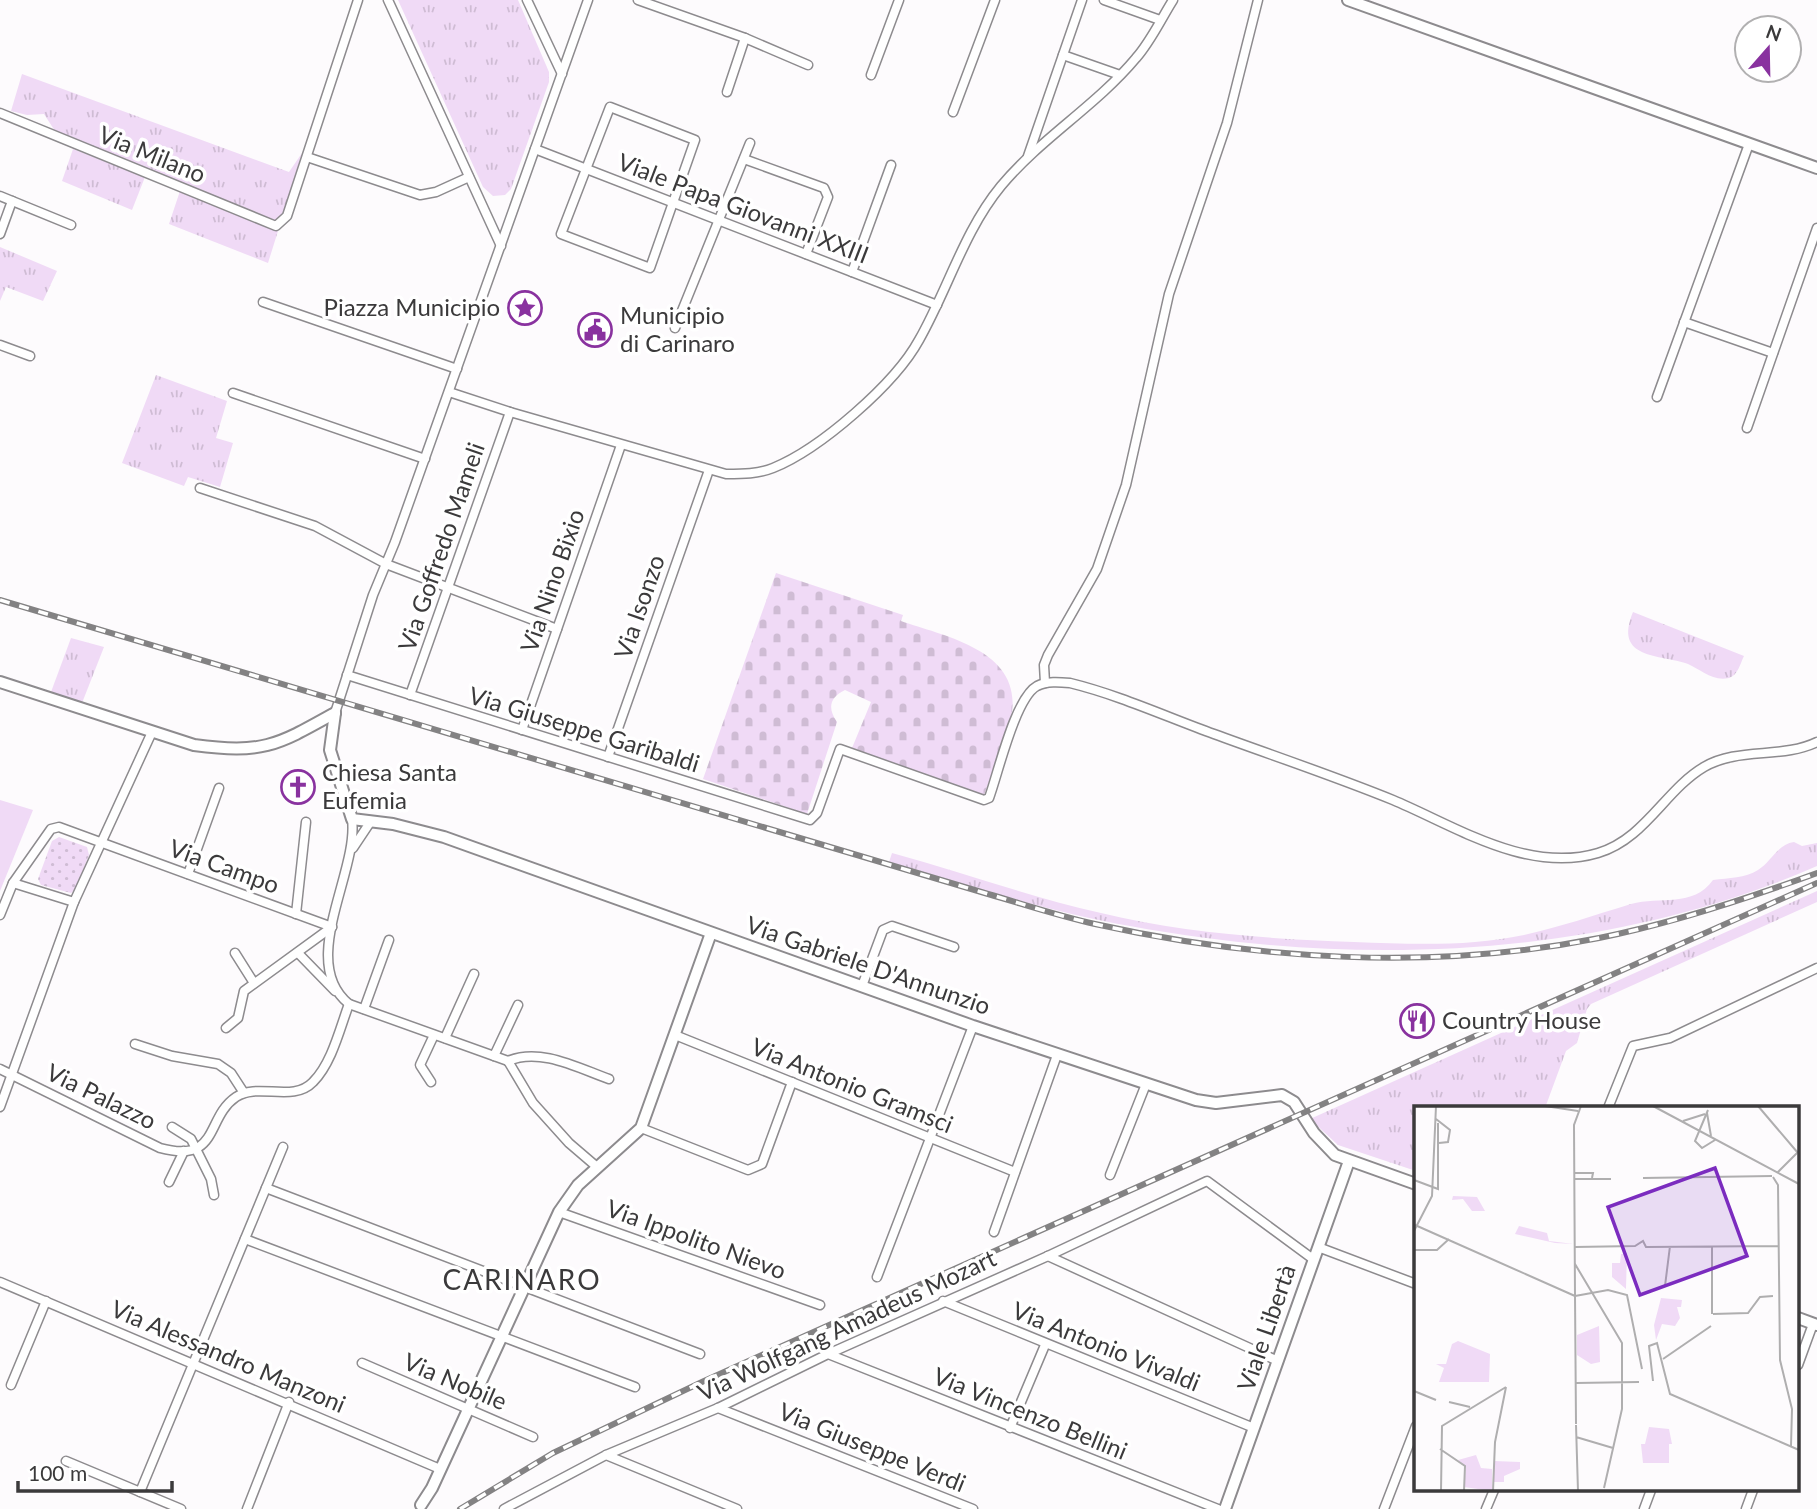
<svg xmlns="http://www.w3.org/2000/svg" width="1817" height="1509" font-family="Lato,sans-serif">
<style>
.grass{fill:url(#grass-tufts)}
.cemetery{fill:url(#cemetery-stones)}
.garden{fill:url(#garden-dots)}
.pitch{fill:#f0daf6}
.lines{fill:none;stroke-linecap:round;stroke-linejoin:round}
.minor-casing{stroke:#8d8b8e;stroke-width:11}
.tertiary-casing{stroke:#8d8b8e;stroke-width:14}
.minor{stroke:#fff;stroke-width:8}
.tertiary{stroke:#fff;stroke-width:10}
.rail-casing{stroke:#838283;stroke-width:6}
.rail{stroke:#fff;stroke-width:3.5;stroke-dasharray:10;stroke-linecap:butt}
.labels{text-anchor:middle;stroke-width:7;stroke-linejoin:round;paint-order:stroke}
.street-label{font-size:24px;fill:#3b3a3b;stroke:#fff}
.poi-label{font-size:24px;fill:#3b3a3b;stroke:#fff;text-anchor:start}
.quarter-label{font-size:28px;letter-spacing:2px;fill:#3b3a3b;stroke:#fff}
.inset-road{fill:none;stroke:#afaeaf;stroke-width:2}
.view{fill:#7b2cbf;fill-opacity:0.15;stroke:#7b2cbf;stroke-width:3.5}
.inset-edge{fill:none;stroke:#3b3a3b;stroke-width:3.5}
</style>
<defs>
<pattern id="grass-tufts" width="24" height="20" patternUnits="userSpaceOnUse" patternTransform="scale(1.75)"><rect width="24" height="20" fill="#f0daf6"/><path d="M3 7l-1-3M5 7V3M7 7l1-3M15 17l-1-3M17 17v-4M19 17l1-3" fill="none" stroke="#cfbcd4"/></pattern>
<pattern id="cemetery-stones" width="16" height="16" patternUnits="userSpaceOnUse" patternTransform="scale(1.75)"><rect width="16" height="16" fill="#f0daf6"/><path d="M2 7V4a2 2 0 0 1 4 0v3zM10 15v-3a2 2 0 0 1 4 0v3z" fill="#cfbcd4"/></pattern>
<pattern id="garden-dots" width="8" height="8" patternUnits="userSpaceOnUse" patternTransform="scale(1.75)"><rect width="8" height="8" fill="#f0daf6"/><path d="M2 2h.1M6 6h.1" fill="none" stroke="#cfbcd4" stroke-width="1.8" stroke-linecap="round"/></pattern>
</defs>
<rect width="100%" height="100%" fill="#fdfbfd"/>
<g class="grass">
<path d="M398,0H518L549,72V82L511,189L505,195L493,196L483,187Z"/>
<path d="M22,74L289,172L302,153L283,214L277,221H274L64,136L55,131L44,114L27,115L11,111Z"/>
<path d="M73,149L145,177L132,210L62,181Z"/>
<path d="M180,191L278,231L268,263L169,224Z"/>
<path d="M0,247L57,271L43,301L6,287L0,301Z"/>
<path d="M156,375L227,401L216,438L233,443L220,487L188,477L184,486L122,463Z"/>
<path d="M1633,612L1744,656C1740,664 1738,675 1729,678C1713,682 1700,669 1688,664C1660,654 1613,660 1633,612Z"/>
<path d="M71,638L104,647L82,703L51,692Z"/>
<path d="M1794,842L1802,846L1817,843V866C1604,959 1356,968 1130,926C1048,912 968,885 889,862L892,853C962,872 1030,897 1101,913C1183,933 1270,939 1354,942C1410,944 1468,947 1524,935C1560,927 1595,915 1631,904C1660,896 1693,908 1713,880C1729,878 1745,878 1758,870C1771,862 1778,844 1794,842Z"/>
<path d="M1817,891V902L1591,1004L1587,1009L1577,1043L1566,1051L1545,1108H1416V1171L1338,1145L1310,1119Z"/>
</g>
<path class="cemetery" d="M776,573L903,615L901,621C947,637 1025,651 1011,718C1006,744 993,770 984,795L852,748L871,702L845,690C830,697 827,708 837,722L807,814L703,779Z"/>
<path class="garden" d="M59,837L87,847L89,855L75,890L71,893L41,885L38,879L52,841Z"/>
<path class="pitch" d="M0,800L33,810L0,891Z"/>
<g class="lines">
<g class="minor-casing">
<g id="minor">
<path d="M388,0L501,246"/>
<path d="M527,0L562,74"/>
<path d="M638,0L745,38L808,65"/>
<path d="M1104,0L1160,20"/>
<path d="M1063,55L1120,75"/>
<path d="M871,75L899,0"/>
<path d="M727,92L745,38"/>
<path d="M610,107L695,140L650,268L561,234Z"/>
<path d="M953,112L995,0"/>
<path d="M0,113L276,226L287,216L358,0"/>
<path d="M535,149L937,305"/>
<path d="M1028,156L1082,0"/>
<path d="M307,157L420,195L436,192L469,177"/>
<path d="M744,159L824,188L828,197L806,254"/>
<path d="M0,196L71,225"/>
<path d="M0,234L12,201"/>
<path d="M852,272L891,165"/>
<path d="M263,302L457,369"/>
<path d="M1684,322L1773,353"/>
<path d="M675,328L750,143"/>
<path d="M0,345L30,356"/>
<path d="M449,392L510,412L726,474C743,474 758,474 773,468C820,449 895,384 919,340C948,289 964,231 1001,186C1041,138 1096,106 1136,58C1151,41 1161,19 1173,0"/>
<path d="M233,393L425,459"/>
<path d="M1657,397L1749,144"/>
<path d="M1747,428L1817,228"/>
<path d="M200,488L315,526L386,564L557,629"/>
<path d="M347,675L810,820L817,813L840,749L984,800L989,798C998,774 1015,698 1037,686C1047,681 1059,682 1070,683C1119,695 1167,717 1214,734C1274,756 1334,776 1393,800C1455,826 1527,874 1598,853C1645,839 1665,790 1704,767C1738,747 1782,759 1817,742"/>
<path d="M1045,683L1044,665L1048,655L1097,569L1126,485L1169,294L1227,123L1258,0"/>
<path d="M410,695L510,412"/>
<path d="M335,713L373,595L395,542L588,0"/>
<path d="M522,730L621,445"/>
<path d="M608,757L709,470"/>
<path d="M352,819C359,872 297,962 349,1004L508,1061"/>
<path d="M353,848L371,821"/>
<path d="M188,874L219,788"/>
<path d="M13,883L74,902L152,732"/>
<path d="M296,914L306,822"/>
<path d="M0,915L13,883L51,829L59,827L332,927"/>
<path d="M235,953L254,983"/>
<path d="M298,953L335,991"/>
<path d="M862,986L883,930L892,926L954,947"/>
<path d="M364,1009L389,940"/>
<path d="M226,1028L238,1018L244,991L332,927"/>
<path d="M675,1035L1015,1172"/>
<path d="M445,1038L474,974"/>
<path d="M135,1044L172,1056L218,1064L231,1073L244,1093"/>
<path d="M494,1056L518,1005"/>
<path d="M508,1061L533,1103L569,1143L597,1167"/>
<path d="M508,1061C540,1047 578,1068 609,1079"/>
<path d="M0,1069L160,1148C220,1164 205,1118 236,1097C258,1082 293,1103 313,1082C332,1063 340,1028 349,1004"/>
<path d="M431,1082L420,1065L434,1035"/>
<path d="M0,1107L74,902"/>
<path d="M1608,1108L1633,1046L1670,1038L1817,968"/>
<path d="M172,1127L191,1139L211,1179L214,1195"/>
<path d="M641,1128L748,1170L762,1164L792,1082"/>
<path d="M1110,1175L1146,1084"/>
<path d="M169,1182L184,1151"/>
<path d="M266,1188L700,1354"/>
<path d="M559,1212L820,1305"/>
<path d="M994,1232L1057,1055"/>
<path d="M245,1239L635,1387"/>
<path d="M1318,1247L1416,1284"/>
<path d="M1048,1256L1278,1361"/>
<path d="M877,1277L973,1026"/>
<path d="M0,1282L440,1469"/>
<path d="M943,1301L1254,1428"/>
<path d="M828,1354L1218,1509"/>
<path d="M362,1363L533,1437"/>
<path d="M1798,1365L1813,1324"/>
<path d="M11,1385L46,1301"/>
<path d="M718,1408L973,1509"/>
<path d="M1010,1428L1045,1345"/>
<path d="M606,1455L737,1509"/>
<path d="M66,1461L181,1509"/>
<path d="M140,1492L283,1147"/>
<path d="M247,1509L289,1402"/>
<path d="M504,1509L606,1455L718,1408L828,1354L1048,1256L1207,1181L1313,1259"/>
<path d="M1384,1509L1416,1426"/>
<path d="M1486,1509L1494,1490"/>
<path d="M1644,1509L1651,1490"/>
<path d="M1746,1509L1753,1490"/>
</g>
</g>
<g class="tertiary-casing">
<g id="tertiary">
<path d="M1348,0L1817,168"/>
<path d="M0,682L194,745C263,754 276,746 335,713"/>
<path d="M335,713L330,750L352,819L393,824L444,837L973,1026L1196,1100L1216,1103L1282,1095L1294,1102L1314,1133L1335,1155L1416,1184"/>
<path d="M1798,1318L1817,1325"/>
<path d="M421,1505L432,1488L559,1212L578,1185L641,1128L711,933"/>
<path d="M1225,1509L1349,1161"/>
</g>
</g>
<use href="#minor" class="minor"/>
<use href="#tertiary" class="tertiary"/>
<g class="rail-casing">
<g id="rail">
<path d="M0,600L988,894C1023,904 1059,916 1095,924C1258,960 1434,971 1599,938C1673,923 1746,899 1817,873"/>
<path d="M460,1509L553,1453L704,1381L1817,883"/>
</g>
</g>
<use href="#rail" class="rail"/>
</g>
<defs>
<g id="sight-ring" transform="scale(1.75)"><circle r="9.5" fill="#fff" stroke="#89329f" stroke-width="1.5"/><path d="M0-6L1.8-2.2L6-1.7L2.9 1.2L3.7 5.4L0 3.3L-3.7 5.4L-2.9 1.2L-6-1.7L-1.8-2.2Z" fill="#89329f"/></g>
<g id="civic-ring" transform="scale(1.75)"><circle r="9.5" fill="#fff" stroke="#89329f" stroke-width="1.5"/><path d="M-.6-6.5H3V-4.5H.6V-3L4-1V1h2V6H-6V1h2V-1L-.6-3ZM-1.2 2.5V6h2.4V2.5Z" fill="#89329f"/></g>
<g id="church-ring" transform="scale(1.75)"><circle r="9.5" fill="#fff" stroke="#89329f" stroke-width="1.5"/><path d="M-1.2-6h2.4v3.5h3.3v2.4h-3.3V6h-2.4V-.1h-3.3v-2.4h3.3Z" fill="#89329f"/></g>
<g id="restaurant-ring" transform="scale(1.75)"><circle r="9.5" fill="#fff" stroke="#89329f" stroke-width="1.5"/><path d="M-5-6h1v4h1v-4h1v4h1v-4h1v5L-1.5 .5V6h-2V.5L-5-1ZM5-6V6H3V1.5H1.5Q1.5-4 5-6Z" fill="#89329f"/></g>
</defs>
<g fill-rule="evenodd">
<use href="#sight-ring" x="525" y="308"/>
<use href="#civic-ring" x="595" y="330"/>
<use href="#church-ring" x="298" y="787"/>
<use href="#restaurant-ring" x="1417" y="1021"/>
</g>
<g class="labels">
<g class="street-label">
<text transform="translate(152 155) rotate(22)" y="8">Via Milano</text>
<text transform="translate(743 209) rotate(21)" y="8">Viale Papa Giovanni XXIII</text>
<text transform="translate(442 547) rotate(-71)" y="8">Via Goffredo Mameli</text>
<text transform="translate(553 581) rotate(-71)" y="8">Via Nino Bixio</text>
<text transform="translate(640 607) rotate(-71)" y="8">Via Isonzo</text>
<text transform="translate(584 730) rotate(17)" y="8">Via Giuseppe Garibaldi</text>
<text transform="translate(224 867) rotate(20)" y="8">Via Campo</text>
<text transform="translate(868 966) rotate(19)" y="8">Via Gabriele D'Annunzio</text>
<text transform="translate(852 1086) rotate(22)" y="8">Via Antonio Gramsci</text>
<text transform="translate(101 1097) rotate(26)" y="8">Via Palazzo</text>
<text transform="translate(696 1240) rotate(20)" y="8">Via Ippolito Nievo</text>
<text transform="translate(847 1326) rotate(-25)" y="8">Via Wolfgang Amadeus Mozart</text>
<text transform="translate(1267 1328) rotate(-71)" y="8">Viale Libertà</text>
<text transform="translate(1106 1347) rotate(22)" y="8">Via Antonio Vivaldi</text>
<text transform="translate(228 1357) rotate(23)" y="8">Via Alessandro Manzoni</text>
<text transform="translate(455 1382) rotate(23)" y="8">Via Nobile</text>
<text transform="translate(1030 1414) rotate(22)" y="8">Via Vincenzo Bellini</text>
<text transform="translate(872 1448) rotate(22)" y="8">Via Giuseppe Verdi</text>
</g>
<g class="poi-label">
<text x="500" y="316" text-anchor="end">Piazza Municipio</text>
<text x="620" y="324">Municipio<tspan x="620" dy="28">di Carinaro</tspan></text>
<text x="322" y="781">Chiesa Santa<tspan x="322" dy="28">Eufemia</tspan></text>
<text x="1442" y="1029">Country House</text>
</g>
<g class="quarter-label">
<text x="522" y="1290">CARINARO</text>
</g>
</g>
<g transform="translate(1414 1106)">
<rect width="385" height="385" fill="#fdfbfd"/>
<path d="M39,90L63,91L71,105H58L49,93L38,94ZM105,120L133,127L135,135L160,138L141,137L101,128ZM247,192L268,194L267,201H263L266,212L261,220L248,218L242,234L240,219ZM185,220L186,256L177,258L163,249V229ZM44,235L76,248L75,276H25L30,262L22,258H32L38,238ZM235,321L255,323L258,338H231ZM62,349L67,362L78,363V385L50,381L52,361L44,354ZM80,355L106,356V363L90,370V376H80Z" fill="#f0daf6"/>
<path d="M227,338H255V357H229Z" fill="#f0daf6"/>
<path d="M213,147L212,182V183L198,171V157H206L207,148Z" fill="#f0daf6"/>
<path class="inset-road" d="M131,0L164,5M239,0L385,78M344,0L384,47M294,4L281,35L288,42L301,34M293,7L297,30M22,13L36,24L34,36L25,37M269,15L291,8M364,66L383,47M161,67H179L178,72M359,71L364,79L366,254L378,303L377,340M229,72L358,70M161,73H197M0,74L24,83V17M1,119L161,190M0,125L18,90L22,0M161,141L221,140L229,135L232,141L365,140M0,144H23L35,133M161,158L208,237V303L190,382M251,180L256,140M161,190L162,318M161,190L160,19L167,0M161,190L194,184L213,189L228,263M298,208V140M299,208L334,207L346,191L359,190M249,253L297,220M239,275L235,240L243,237L256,288L385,344M162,277L225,276M0,285L22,294M35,296L56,301M162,319L164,385M162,331L199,342M26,343L51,360L50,385M27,385L28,320L92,281M79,385L81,336L92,281"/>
<path class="view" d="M301,62L333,150L226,189L194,101Z"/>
<rect width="385" height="385" class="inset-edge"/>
</g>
<g transform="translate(1768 49) rotate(20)"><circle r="33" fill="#ffffff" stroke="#b1b0b1" stroke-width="2"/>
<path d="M0-5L12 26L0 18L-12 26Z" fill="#89329f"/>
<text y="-10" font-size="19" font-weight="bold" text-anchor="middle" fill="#3b3a3b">N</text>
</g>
<path d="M18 1481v10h154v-10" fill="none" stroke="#3b3a3b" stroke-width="3.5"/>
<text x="28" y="1481" font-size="21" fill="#3b3a3b" stroke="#ffffff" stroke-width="5" paint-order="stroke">100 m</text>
</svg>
